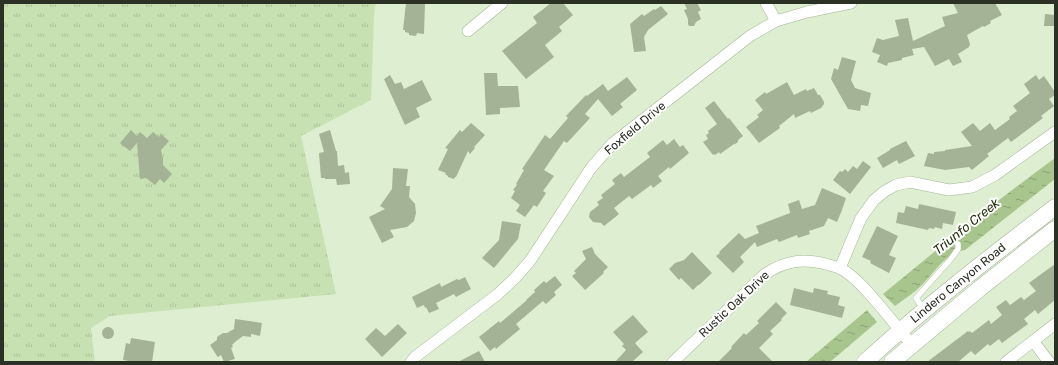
<svg xmlns="http://www.w3.org/2000/svg" width="1058" height="365" font-family="Rubik,sans-serif">
<style>
.grass{fill:url(#grass-tufts)}
.water{fill:url(#water-ripples)}
.building{fill:#a4b396}
.lines{fill:none;stroke-linecap:round;stroke-linejoin:round}
.lane-casing{stroke:#a6b599;stroke-width:6}
.street-casing{stroke:#a6b599;stroke-width:12}
.secondary-casing{stroke:#a6b599;stroke-width:17}
.lane{stroke:#fff;stroke-width:5.5}
.street{stroke:#fff;stroke-width:11}
.secondary{stroke:#fff;stroke-width:16}
.labels{text-anchor:middle;stroke-width:4;stroke-linejoin:round;paint-order:stroke}
.street-label{font-size:12px;fill:#2c3126;stroke:#fff}
.water-label{font-size:13px;font-style:italic;fill:#1f3109;stroke:#fff}
</style>
<defs>
<pattern id="grass-tufts" width="24" height="20" patternUnits="userSpaceOnUse"><rect width="24" height="20" fill="#c8e1b2"/><path d="M3 7l-1-3M5 7V3M7 7l1-3M15 17l-1-3M17 17v-4M19 17l1-3" fill="none" stroke="#acc299"/></pattern>
<pattern id="water-ripples" width="26" height="14" patternUnits="userSpaceOnUse"><rect width="26" height="14" fill="#a9c58e"/><path d="M2 4q2-2 4 0t4 0M15 11q2-2 4 0t4 0" fill="none" stroke="#8aa174"/></pattern>
</defs>
<rect width="100%" height="100%" fill="#deeed0"/>
<path class="grass" d="M3,3H376L374,14L371,100L301,136L336,294L110,316L91,328L95,362H3Z"/>
<g class="water">
<path d="M1055,158V179L965,250C946,252 934,273 922,285C914,293 904,299 895,306L883,294C940,247 996,201 1055,158Z"/>
<path d="M867,310L877,322L830,362H806Z"/>
</g>
<g class="building">
<path d="M406,3H425L424,34L417,33L416,36L409,35V33L405,32V30H403Z"/>
<path d="M551,3H563L573,15L559,27L562,31L545,45L554,57L526,79L502,51L537,23L533,17Z"/>
<path d="M684,3H697L701,10L698,12L701,19L696,22L694,26H689L688,24V19L684,10L687,9Z"/>
<path d="M953,3H995L1002,15L990,21L991,23L984,27L983,26L967,35L970,44L969,47L958,54L962,62L953,66L949,59L935,66L924,47L912,49L914,55L902,58V60L888,63L887,66L877,62L880,55L872,52L877,38L883,40L899,36L895,20L908,18L913,41L945,26L942,17L958,13Z"/>
<path d="M661,6L668,14L648,30L644,37L646,51L634,52L630,24L642,14L644,16L654,9L655,10Z"/>
<path d="M1045,14L1055,15V26H1044Z"/>
<path d="M842,57L856,61L851,80L855,88L871,93L868,106L861,105L860,111L848,109L831,79L834,68L838,70Z"/>
<path d="M484,73H497L498,86H518L520,107L500,108V114L486,115Z"/>
<path d="M390,75L395,84L401,82L404,89L422,80L432,100L416,108L420,117L405,125L384,79Z"/>
<path d="M1036,75L1039,80L1044,76L1055,92V95L1049,99L1054,106L1041,116L1043,118L1011,142L1008,138L987,154L989,156L972,170L969,167L945,170L924,166L928,153L934,154V152L945,151V150L972,146L961,132L973,123L980,131L990,123L995,130L1010,119L1009,117L1017,111L1013,106L1030,93L1024,84Z"/>
<path d="M627,77L637,90L620,104L623,107L612,116L598,99L585,114L590,118L567,143L564,141L544,170L554,176L543,191L546,193L537,207L534,205L525,217L516,211L520,205L511,198L515,191L513,190L517,185L516,184L524,170L522,169L545,135L550,139L568,118L566,116L586,95L587,96L603,84L608,91Z"/>
<path d="M787,82L794,95L806,89L807,91L814,88L818,95H820L824,102V104L821,108L811,113L810,111L795,118L794,114L779,126L780,128L759,143L746,127L759,117L757,115L763,110L755,100L765,92L766,94Z"/>
<path d="M714,101L728,119L729,118L743,136L738,140V142L735,144H734L720,154L719,152L715,155L714,154L713,155L703,142L708,139L706,135L709,133L708,131L717,124L705,108Z"/>
<path d="M471,123L485,135L474,147L475,148L470,154L468,151L456,177H455L454,179L448,177V176L445,174L446,173L438,170L448,149L445,148L460,130L462,132Z"/>
<path d="M131,130L137,136L140,132L147,138L153,132L159,137L161,134L169,141L161,150L163,159V165L172,174L164,183L160,179L155,185L146,178L140,179L137,143L130,151L120,143Z"/>
<path d="M330,130L336,151H337L338,166L344,165L345,173L349,172L350,184L337,185L336,179H325V178H321L319,153L324,152L319,134Z"/>
<path d="M674,139L680,147L683,145L689,153L670,169L669,167L658,176L662,181L653,188L651,185L632,199L629,196L614,208L619,214L604,226L601,223L593,222L589,217L590,212L599,205L597,202L603,198L601,195L615,184L612,180L621,173L624,177L650,157L647,153L663,140L667,145Z"/>
<path d="M906,141L915,156L899,164L897,160L883,168L877,158L890,150V149Z"/>
<path d="M863,161L871,167L850,194L833,180L840,171L842,172L845,169L848,172L853,166L857,169Z"/>
<path d="M393,168L408,169L406,186H410L409,197L415,204L416,213L414,221L407,227L390,230L394,237L382,243L369,217L385,209L380,206L392,189Z"/>
<path d="M822,188L846,198L842,210L837,222L828,218L824,226L809,231L810,234L798,238L797,235L779,242L777,239L757,247L755,242L740,257L744,262L733,273L716,256L720,253L719,252L739,233L745,239L759,233L756,226L790,213V212L788,204L799,200L802,209L815,205Z"/>
<path d="M919,204L956,212L953,225L943,223L942,229L935,227L934,229L929,228L928,230L896,223L898,212L904,213L906,206L918,209Z"/>
<path d="M502,221L521,224L518,239L494,268L482,258L499,240Z"/>
<path d="M877,226L898,236L889,255L896,258L889,273L870,263L871,261L862,257Z"/>
<path d="M592,247L595,254L608,267L603,272L604,273L585,290L572,276L576,273L574,271L586,259L582,251Z"/>
<path d="M692,252L712,273L699,285H698L693,290L681,278L679,280L669,269L675,263L684,260Z"/>
<path d="M1055,264V300L1038,314L1035,310L1024,319L1028,324L1002,343L999,339L990,346L988,344L975,355L971,351L958,362H927L968,331L969,332L970,331L972,333L989,320L991,324L1002,315L996,307L1006,300L1010,305L1021,297L1024,300L1036,291L1029,283Z"/>
<path d="M555,276L562,285L554,292L556,295L546,304L543,301L516,324L520,329L496,349L495,347L490,351L479,337L499,321L500,323L513,312L527,300H526L535,292L534,290L544,281L546,283Z"/>
<path d="M465,277L471,289L456,297L454,294L436,303L439,309L429,313L426,307L425,308L424,305L417,308L412,297L440,283L441,287L457,279L459,280Z"/>
<path d="M794,288L813,293L814,288L828,291L827,294L840,297L838,305L845,307L842,318L790,305Z"/>
<path d="M776,302L787,313L781,319L782,320L770,331L773,334L759,348L773,362H718L732,348L731,347L744,333L746,335L759,323L757,321Z"/>
<path d="M633,315L648,332L635,343L643,352L632,362H615L626,350L622,346L624,344L613,332Z"/>
<path d="M235,319L262,323L260,336L251,334V337L243,336L235,342L232,345L233,347L231,348L235,359L224,362L221,355L218,357L217,356L210,345L217,340V337L223,333H227L234,329Z"/>
<path d="M398,324L407,333L382,357L365,339L376,328L385,336Z"/>
<circle cx="108" cy="333" r="6"/>
<path d="M131,338L155,342L152,362H129V361L123,360L126,343L130,344Z"/>
<path d="M479,351L485,362H458Z"/>
</g>
<g class="lines">
<g class="lane-casing">
<path id="lane" d="M924,310L916,298L950,260L958,249V244"/>
</g>
<g class="street-casing">
<g id="street">
<path d="M766,3L776,21"/>
<path d="M468,31L502,3"/>
<path d="M840,268L861,218L874,200L885,191L896,185L910,182L949,190L972,187L995,175L1055,132"/>
<path d="M1033,341L1049,362"/>
<path d="M411,362L415,357L498,294L515,278L530,261L591,168L613,143L750,36L776,21L807,12L851,3"/>
<path d="M673,362L765,274C786,260 804,258 829,265C833,266 837,267 841,269C850,273 857,281 864,288C881,306 896,326 912,345"/>
<path d="M1006,362L1055,324"/>
</g>
</g>
<g class="secondary-casing">
<g id="secondary">
<path d="M865,362C925,307 990,257 1055,207"/>
<path d="M892,362L979,289L1055,229"/>
</g>
</g>
<use href="#lane" class="lane"/>
<use href="#street" class="street"/>
<use href="#secondary" class="secondary"/>
</g>
<g class="labels">
<g class="street-label">
<text transform="translate(635 128) rotate(-40)" y="4">Foxfield Drive</text>
<text transform="translate(958 283) rotate(-39)" y="4">Lindero Canyon Road</text>
<text transform="translate(734 304) rotate(-43)" y="4">Rustic Oak Drive</text>
</g>
<g class="water-label">
<text transform="translate(966 226) rotate(-39)" y="5">Triunfo Creek</text>
</g>
</g>
<rect width="1058" height="365" fill="none" stroke="#2c3126" stroke-width="8"/>
</svg>
